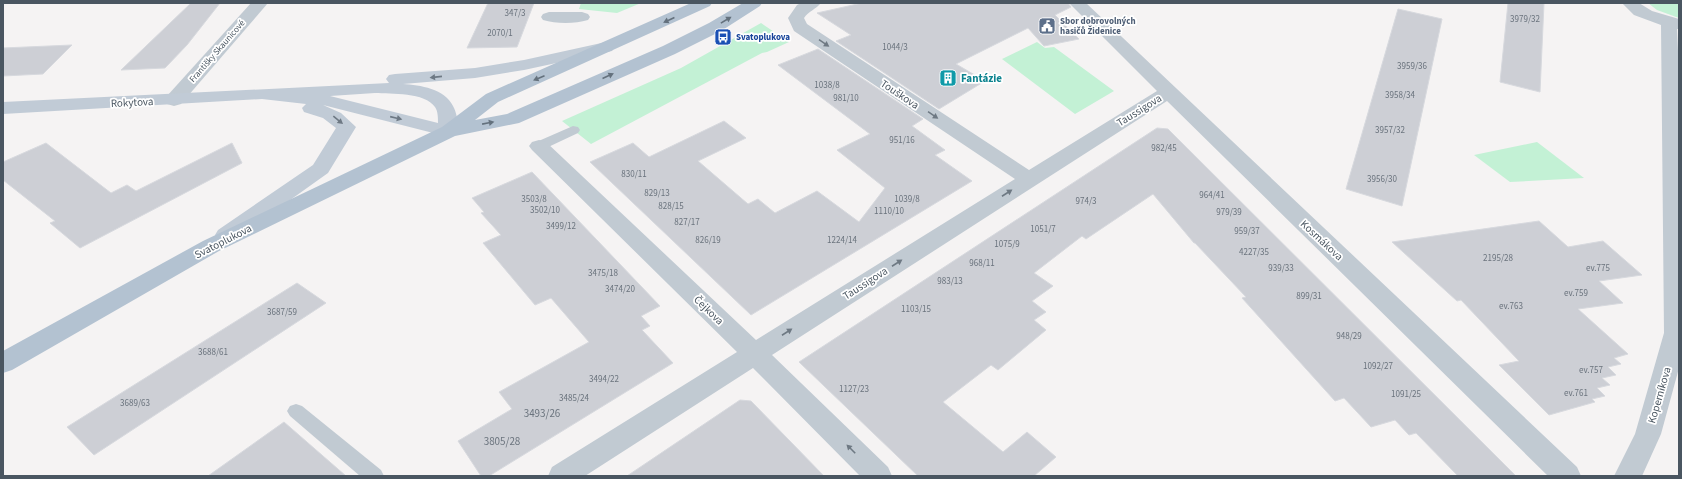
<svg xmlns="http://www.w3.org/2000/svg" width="1682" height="479" font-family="'Source Sans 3',sans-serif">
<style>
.green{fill:#c3f1d5}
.building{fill:#cdcfd5;stroke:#d7d9de}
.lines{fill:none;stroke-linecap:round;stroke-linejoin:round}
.service{fill:#c1cad2;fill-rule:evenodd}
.minor{fill:#c1cad2;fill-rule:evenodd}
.secondary{fill:#c1cbd6;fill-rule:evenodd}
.primary{fill:#b3c2d1;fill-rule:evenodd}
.oneway{fill:#64717d}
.oneway2{fill:#6e7983}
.oneway3{fill:#6e7984}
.labels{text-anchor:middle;stroke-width:3.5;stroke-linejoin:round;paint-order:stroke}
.number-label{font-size:9px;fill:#6b747e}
.far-service-label{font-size:9px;font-weight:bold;fill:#4e5e75;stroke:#fff;text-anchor:start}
.far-transit-label{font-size:9px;font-weight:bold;fill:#164399;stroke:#fff;text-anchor:start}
.far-street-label{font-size:9px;fill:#4a5661;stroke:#fff}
.culture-label{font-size:11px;font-weight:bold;fill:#0d838f;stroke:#fff;text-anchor:start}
.street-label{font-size:11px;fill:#4a5661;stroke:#fff}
.near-number-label{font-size:11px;fill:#6b747e}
</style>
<rect width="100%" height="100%" fill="#f5f3f3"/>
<g class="green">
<path d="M581,3H641L617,13L579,9Z"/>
<path d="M1648,3H1679V18L1657,10Z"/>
<path d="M761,23L789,42L767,52L762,53L591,144L562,121L681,68Z"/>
<path d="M1037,42L1045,48L1054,47L1114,91L1075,114L1002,59Z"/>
<path d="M1537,142L1584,178L1510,182L1474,155Z"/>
</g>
<g class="building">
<path d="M191,3H220L187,45L165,68L121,70Z"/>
<path d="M488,3H534L517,47L467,48Z"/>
<path d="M862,3H1068L1071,7L1055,15L1079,39L1044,46L1028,28L956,64L985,81L939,109L836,41L851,35L817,13Z"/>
<path d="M1508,3H1544L1540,92L1500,82Z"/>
<path d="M1398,9L1442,19L1402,206L1346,189Z"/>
<path d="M72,45L43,74L3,76V48Z"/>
<path d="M818,49L923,119L912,126L945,150L935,155L972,181L751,315L590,162L633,143L649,157L724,121L746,138L698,161L748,204L758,199L775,213L817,191L859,222L885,188L837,150L870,134L778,65Z"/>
<path d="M1157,128L1168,129L1516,476H1458L1416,433L1409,435L1395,420L1371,427L1344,398L1335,401L1242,298L1246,297L1195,243H1194L1153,194L1086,239L1082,236L1034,273L1053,286L1032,301L1046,312L1034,320L1046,330L998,370L991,365L943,402L1003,452L1027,432L1056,457L1034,476H918L799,362Z"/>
<path d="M46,143L111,193L127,185L136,191L232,143L242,163L80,248L50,223L55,221L3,180V162Z"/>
<path d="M532,172L660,306L641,316L650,326L642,330L673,363L489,476H481L458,441L512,409L499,392L589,342L551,298L535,305L483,243L501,235L481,213L484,212L472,198Z"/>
<path d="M1539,221L1568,247L1603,241L1642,275L1599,281L1623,303L1578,309L1628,354L1614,358L1621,364L1608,367L1616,375L1602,378L1610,385L1597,388L1605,396L1592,399L1595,402L1549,415L1499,365L1519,361L1461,300L1457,301L1392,242Z"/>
<path d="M297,283L326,303L94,455L67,427Z"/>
<path d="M740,400L751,401L824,476H627Z"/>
<path d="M284,422L346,476H208Z"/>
</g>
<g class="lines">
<g class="service">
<path d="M573,126L578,127L580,130L578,133L544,149H534L532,146L534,143Z"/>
<path d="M296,404L302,406L381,470L384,476H360L290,416L287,411L290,406Z"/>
</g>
<g class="minor">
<path d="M251,3H268L181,104L174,106L167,104L165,100L167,96Z"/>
<path d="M801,3H821C816,9 809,11 804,18L807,24L1029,170L1157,91L1069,3H1086L1577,467L1581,476H1548L1167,101L772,355L888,467L892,476H860L753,368L585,476H548L552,467L737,352L532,150L529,146L532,142L539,140L546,142L756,340L1015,179L794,31L788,18L797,5Z"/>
<path d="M1622,3H1639L1652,11L1679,19V29H1677L1679,73V368L1661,434L1642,476H1614L1635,434L1664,333L1661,25L1634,15Z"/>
<path d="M549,12H582L588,14L590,17L588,20C575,24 556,24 543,20L541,17L543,14Z"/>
</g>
<path class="secondary" d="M606,42L612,43L615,47L612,51L524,70L475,78L403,84C420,85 445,89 453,106C457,113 458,123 459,131L456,135L449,137L323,105L341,113L356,127L328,173L234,240L226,242L218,240L215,235L218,230L313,165L336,128L323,118L304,112L302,108L306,104L262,99L3,114V102L389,83L386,79L389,75L395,74L475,68L524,60ZM375,93C391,94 425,92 435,107C438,111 438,118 438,123L330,96Z"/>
<path class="primary" d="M691,3H712L710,6L498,102L475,120L507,114L663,46L709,23L743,3H762L760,6L721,31L675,54L519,123L455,136L219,251L12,370L3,373V351L203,241L442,127L486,94Z"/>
</g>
<defs><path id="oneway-solid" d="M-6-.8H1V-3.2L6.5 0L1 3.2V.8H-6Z"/></defs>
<g class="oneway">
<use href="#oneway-solid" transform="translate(669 20) rotate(155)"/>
<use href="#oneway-solid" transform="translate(726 20) rotate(-31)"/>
<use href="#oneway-solid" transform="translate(608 76) rotate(-24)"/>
<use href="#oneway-solid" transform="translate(539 78) rotate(157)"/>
<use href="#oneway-solid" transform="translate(488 123) rotate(-11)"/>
</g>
<g class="oneway2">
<use href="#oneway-solid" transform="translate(824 43) rotate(34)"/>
<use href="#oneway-solid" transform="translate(933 115) rotate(34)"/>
<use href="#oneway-solid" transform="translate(1007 193) rotate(-33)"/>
<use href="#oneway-solid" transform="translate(897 263) rotate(-33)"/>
<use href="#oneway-solid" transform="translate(787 332) rotate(-33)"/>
<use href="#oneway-solid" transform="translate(851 449) rotate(-135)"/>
</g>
<g class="oneway3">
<use href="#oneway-solid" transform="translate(436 77) rotate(174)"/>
<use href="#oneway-solid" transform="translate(396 118) rotate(13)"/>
<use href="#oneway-solid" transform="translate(338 120) rotate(39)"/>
</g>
<defs>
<g id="civic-square" transform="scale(0.9)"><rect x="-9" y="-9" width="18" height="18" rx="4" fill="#5c6f8a" stroke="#fff"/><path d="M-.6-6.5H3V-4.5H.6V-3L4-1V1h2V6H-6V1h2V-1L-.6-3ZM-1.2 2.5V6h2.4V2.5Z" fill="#fff"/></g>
<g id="bus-square" transform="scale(0.9)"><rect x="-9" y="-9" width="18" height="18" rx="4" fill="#1a4fb4" stroke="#fff"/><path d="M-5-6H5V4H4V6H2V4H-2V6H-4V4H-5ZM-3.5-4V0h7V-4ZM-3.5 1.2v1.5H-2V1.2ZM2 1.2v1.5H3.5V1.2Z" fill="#fff"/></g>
<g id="building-square" transform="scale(0.9)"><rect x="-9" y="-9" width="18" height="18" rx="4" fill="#0f9aa8" stroke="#fff"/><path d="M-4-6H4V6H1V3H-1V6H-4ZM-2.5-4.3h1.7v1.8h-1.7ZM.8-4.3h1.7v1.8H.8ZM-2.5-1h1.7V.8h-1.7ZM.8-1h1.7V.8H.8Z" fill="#fff"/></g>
</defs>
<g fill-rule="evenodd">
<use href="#civic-square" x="1047" y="26"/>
<use href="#bus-square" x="723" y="37"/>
<use href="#building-square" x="948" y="78"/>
</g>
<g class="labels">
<g class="number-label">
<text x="515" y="16">347/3</text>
<text x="1525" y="22">3979/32</text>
<text x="500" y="36">2070/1</text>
<text x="895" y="50">1044/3</text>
<text x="1412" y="69">3959/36</text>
<text x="827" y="88">1038/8</text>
<text x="1400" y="98">3958/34</text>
<text x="846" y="101">981/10</text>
<text x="1390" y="133">3957/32</text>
<text x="902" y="143">951/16</text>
<text x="1164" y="151">982/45</text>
<text x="634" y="177">830/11</text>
<text x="1382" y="182">3956/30</text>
<text x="657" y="196">829/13</text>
<text x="1212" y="198">964/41</text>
<text x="534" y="202">3503/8</text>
<text x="907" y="202">1039/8</text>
<text x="1086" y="204">974/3</text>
<text x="671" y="209">828/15</text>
<text x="545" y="213">3502/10</text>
<text x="889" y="214">1110/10</text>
<text x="1229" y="215">979/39</text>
<text x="687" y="225">827/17</text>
<text x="561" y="229">3499/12</text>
<text x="1043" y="232">1051/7</text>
<text x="1247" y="234">959/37</text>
<text x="708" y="243">826/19</text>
<text x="842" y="243">1224/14</text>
<text x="1007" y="247">1075/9</text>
<text x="1254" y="255">4227/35</text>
<text x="1498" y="261">2195/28</text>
<text x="982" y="266">968/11</text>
<text x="1281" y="271">939/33</text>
<text x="1598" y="271">ev.775</text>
<text x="603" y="276">3475/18</text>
<text x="950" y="284">983/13</text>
<text x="620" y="292">3474/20</text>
<text x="1576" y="296">ev.759</text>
<text x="1309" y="299">899/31</text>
<text x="1511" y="309">ev.763</text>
<text x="916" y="312">1103/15</text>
<text x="282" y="315">3687/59</text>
<text x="1349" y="339">948/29</text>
<text x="213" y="355">3688/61</text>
<text x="1378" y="369">1092/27</text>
<text x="1591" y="373">ev.757</text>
<text x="604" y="382">3494/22</text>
<text x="854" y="392">1127/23</text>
<text x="1576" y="396">ev.761</text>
<text x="1406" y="397">1091/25</text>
<text x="574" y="401">3485/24</text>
<text x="135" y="406">3689/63</text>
</g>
<g class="far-service-label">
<text x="1060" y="24">Sbor dobrovolných<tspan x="1060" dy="10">hasičů Židenice</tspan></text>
</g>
<g class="far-transit-label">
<text x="736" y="40">Svatoplukova</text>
</g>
<g class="far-street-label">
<text transform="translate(217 51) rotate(-49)" y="3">Františky Skaunicové</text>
</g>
<g class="culture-label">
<text x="961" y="82">Fantázie</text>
</g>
<g class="street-label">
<text transform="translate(900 94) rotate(34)" y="4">Touškova</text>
<text transform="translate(132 102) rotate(-3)" y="4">Rokytova</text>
<text transform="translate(1139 110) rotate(-32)" y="4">Taussigova</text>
<text transform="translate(1322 240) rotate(43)" y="4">Kosmákova</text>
<text transform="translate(223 241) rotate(-27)" y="4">Svatoplukova</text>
<text transform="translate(865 283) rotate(-33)" y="4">Taussigova</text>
<text transform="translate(709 310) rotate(44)" y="4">Čejkova</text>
<text transform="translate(1659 395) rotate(-74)" y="4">Koperníkova</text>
</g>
<g class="near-number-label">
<text x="542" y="417">3493/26</text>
<text x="502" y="445">3805/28</text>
</g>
</g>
<rect width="1682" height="479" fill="none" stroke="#4a5661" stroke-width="8"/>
</svg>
